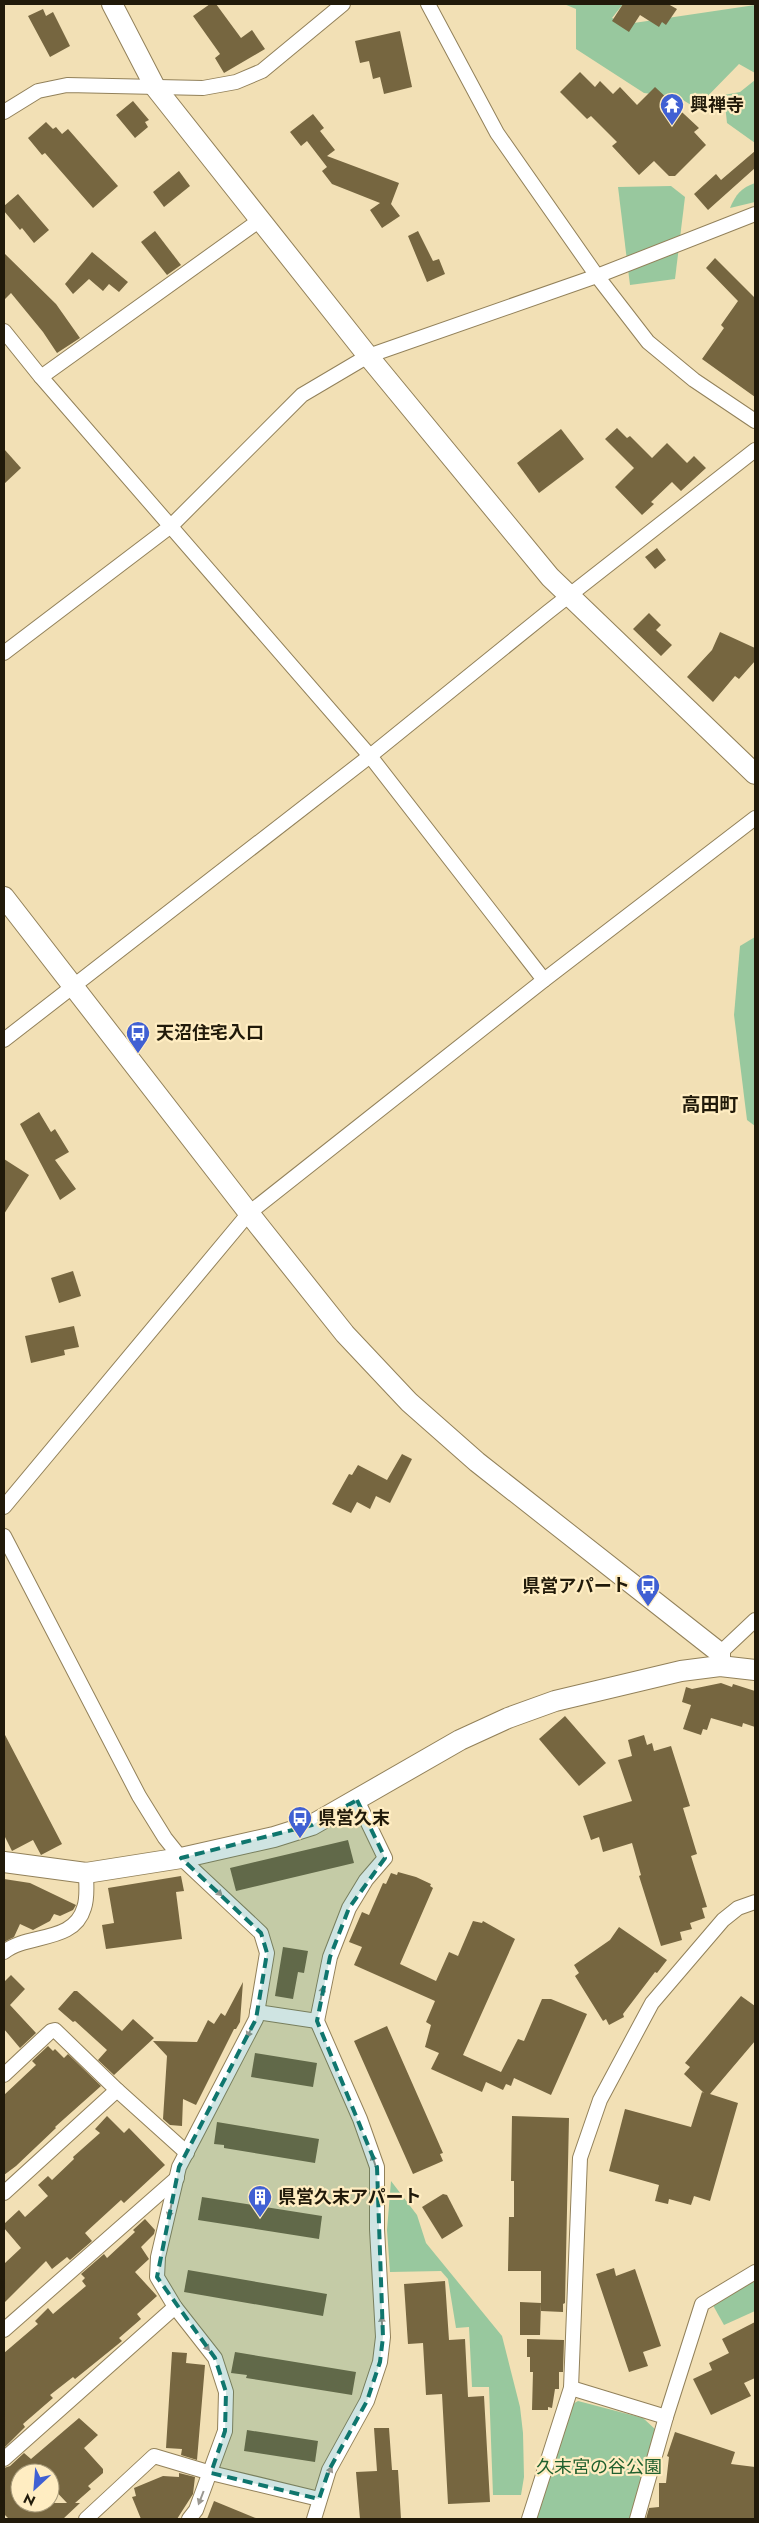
<svg xmlns="http://www.w3.org/2000/svg" width="759" height="2523" font-family="Jost,'Noto Sans JP',sans-serif">
<style>
.green{fill:#98c89e}
.building{fill:#766640;fill-rule:evenodd}
.lines{fill:none;stroke-linecap:round;stroke-linejoin:round}
.street-casing{stroke:#92815a;stroke-width:16}
.secondary-casing{stroke:#92815a;stroke-width:22}
.street{stroke:#fff;stroke-width:14}
.secondary{stroke:#fff;stroke-width:20}
.oneway{fill:#9b9891}
.marked{fill:#0f766e;fill-opacity:0.2;stroke:#0f766e;stroke-width:4;stroke-dasharray:10 6;stroke-linejoin:round}
.labels{text-anchor:middle;stroke-width:4.5;stroke-linejoin:round;paint-order:stroke}
.poi-label{font-size:18px;font-weight:bold;fill:#211a0a;stroke:#ffedc2;text-anchor:start}
.park-label{font-size:18px;fill:#20602e;stroke:#ffedc2}
.neighbourhood-label{font-size:19px;font-weight:bold;fill:#211a0a;stroke:#ffedc2}
</style>
<rect width="100%" height="100%" fill="#f2e0b5"/>
<g class="green">
<path d="M564,4H623L612,18L627,24L755,5V73L739,64L696,108L678,97L644,93L576,49V9Z"/>
<path d="M755,80V143L727,123L724,95L740,92Z"/>
<path d="M755,183V202L730,208C736,194 741,188 755,183Z"/>
<path d="M671,186L685,197L675,279L630,285L618,187Z"/>
<path d="M755,937V1126L747,1120L734,1015L740,946Z"/>
<path d="M391,2181L417,2215L426,2243L502,2336L520,2407L523,2433L524,2477L521,2495H493L489,2387H472L469,2327L456,2328L448,2279L441,2271L390,2272L387,2230Z"/>
<path d="M755,2276V2311L724,2325L710,2300Z"/>
<path d="M578,2401L643,2418L656,2430L630,2519H536L571,2405Z"/>
</g>
<g class="building">
<path d="M210,4H216L241,38L252,30L265,49L224,73L215,58L220,54L193,16Z"/>
<path d="M623,4H668L677,9L666,25L662,22L659,27L640,15L629,32L612,21Z"/>
<path d="M43,9L46,16L53,12L70,46L50,57L28,16Z"/>
<path d="M400,31L412,87L384,94L380,77L373,79L369,61L360,63L355,41Z"/>
<path d="M580,72L595,87L600,81L613,94L620,87L637,105L655,87L699,128L694,132L706,145L675,176H669L654,161L639,175L612,146L617,142L591,116L587,119L560,92Z"/>
<path d="M133,101L149,120L145,122L148,127L135,138L116,115Z"/>
<path d="M313,114L324,128L320,131L335,150L327,156L399,183L391,204L400,216L382,228L370,210L380,203L332,184L322,171L327,167L307,141L301,146L290,132Z"/>
<path d="M46,122L53,129L56,127L62,134L68,129L118,186L93,208L45,153L42,155L28,138Z"/>
<path d="M755,151V168L708,210L694,194L716,174L721,180Z"/>
<path d="M179,171L190,186L164,207L153,192Z"/>
<path d="M18,194L49,230L34,243L22,228L20,230L4,211V206Z"/>
<path d="M155,231L181,265L167,275L141,242Z"/>
<path d="M418,231L433,261L439,259L445,274L427,282L408,236Z"/>
<path d="M92,252L128,282L119,292L109,284L103,291L89,279L73,294L65,284Z"/>
<path d="M4,253L56,304L80,338L57,353L43,332L11,293L4,300Z"/>
<path d="M715,258L755,298V397L702,359L724,328L721,325L738,301L706,268Z"/>
<path d="M617,428L627,438L630,436L652,458L667,443L687,463L694,456L706,468L681,491L672,482L651,502L654,504L642,515L615,487L634,468L605,439Z"/>
<path d="M561,429L584,459L539,493L517,463Z"/>
<path d="M4,449L21,468L4,484Z"/>
<path d="M657,548L666,560L655,569L645,557Z"/>
<path d="M649,613L661,625L656,630L672,645L661,656L633,629Z"/>
<path d="M720,632L755,648V661L739,679L735,676L713,702L687,677L712,650Z"/>
<path d="M39,1112L51,1132L55,1129L69,1152L55,1160L76,1189L60,1200L20,1124Z"/>
<path d="M4,1159L29,1175L4,1214Z"/>
<path d="M73,1271L81,1296L59,1303L51,1278Z"/>
<path d="M74,1326L79,1347L64,1350L65,1355L31,1363L25,1336Z"/>
<path d="M402,1454L412,1459L390,1503L376,1496L370,1509L357,1502L351,1513L332,1504L349,1474L352,1475L358,1465L387,1480Z"/>
<path d="M721,1683L732,1687L733,1684L755,1691V1727L743,1723L742,1727L711,1718L707,1730L703,1729L701,1735L683,1729L691,1705L682,1702L686,1687L692,1689Z"/>
<path d="M565,1716L606,1763L579,1786L539,1739Z"/>
<path d="M4,1733L62,1844L41,1855L33,1840L12,1851L4,1835Z"/>
<path d="M644,1735L647,1745L652,1743L654,1751L671,1746L690,1806L683,1808L697,1854L691,1856L707,1907L702,1908L705,1918L690,1923L692,1929L680,1932L682,1940L661,1946L639,1876L641,1875L632,1843L603,1852L599,1837L591,1840L583,1816L632,1801L618,1760L632,1756L628,1740Z"/>
<path d="M348,1840L354,1863L236,1891L230,1868Z"/>
<path d="M398,1872L416,1877L431,1884L430,1886L433,1888L400,1964L436,1981L449,1952L458,1956L473,1921L482,1923L483,1921L515,1939L463,2055L501,2072L518,2039L524,2041L542,1999H551L587,2014L551,2095L514,2078L511,2086L506,2084L503,2090L486,2082L482,2092L431,2069L439,2053L425,2047L431,2025L426,2022L435,2001L354,1965L362,1947L349,1942L362,1912L369,1915L383,1883L386,1884L391,1873L397,1875Z"/>
<path d="M181,1876L184,1891L176,1892L182,1939L106,1949L102,1925L114,1923L108,1888Z"/>
<path d="M4,1879L30,1883L76,1905L73,1910L60,1916L54,1914L50,1921L33,1930L20,1924L14,1937L4,1942Z"/>
<path d="M619,1927L667,1960L657,1973L655,1972L623,2014L624,2017L609,2025L606,2019L603,2021L575,1976L579,1973L574,1965L610,1940Z"/>
<path d="M283,1947L308,1951L304,1973L298,1972L293,1999L275,1996Z"/>
<path d="M11,1975L25,1989L10,2005L36,2033L20,2048L4,2029V1982Z"/>
<path d="M243,1982L240,2022L236,2029H234L196,2105L183,2099L182,2126L170,2125L163,2119L167,2056L153,2041L197,2042L208,2020L214,2024L221,2013L225,2016Z"/>
<path d="M74,1991H77L122,2031L133,2019L154,2038L114,2075L98,2060L107,2050L75,2021L73,2022L58,2009Z"/>
<path d="M741,1996L755,2006V2041L710,2094L738,2103L710,2201L694,2196L691,2205L669,2199L668,2204L655,2201L659,2185L609,2171L625,2109L691,2127L702,2092L704,2093L684,2074L690,2067L685,2063Z"/>
<path d="M387,2026L443,2153L440,2154L443,2161L413,2174L354,2041Z"/>
<path d="M48,2046L53,2051L55,2049L64,2058L68,2054L101,2086L55,2127L56,2128L16,2166L4,2175V2095L36,2065L32,2061Z"/>
<path d="M255,2053L317,2063L313,2087L251,2077Z"/>
<path d="M107,2116L124,2133L129,2128L165,2165L124,2203L121,2200L85,2233L92,2241L70,2260L67,2257L52,2269L46,2261L4,2303V2264L21,2248L4,2228V2224L19,2210L25,2217L48,2196L38,2185L48,2176L52,2180L74,2159L73,2157L100,2133L95,2129Z"/>
<path d="M512,2116L569,2118L565,2303L563,2304V2312L541,2311V2271H508L509,2217H514V2181H511Z"/>
<path d="M217,2122L319,2139L315,2163L224,2148V2145L214,2144Z"/>
<path d="M443,2194L447,2195L463,2226L442,2239L422,2207Z"/>
<path d="M202,2197L322,2216L319,2239L198,2220Z"/>
<path d="M145,2219L155,2230L154,2234L141,2247L149,2259L135,2272L157,2296L137,2314L141,2319L119,2338L122,2341L75,2379L73,2377L50,2395L53,2398L23,2424L25,2427L4,2448V2353L38,2324L35,2321L48,2308L53,2314L86,2286L82,2281L85,2278L81,2274L104,2254L107,2258L135,2232L133,2230Z"/>
<path d="M614,2268L616,2276L635,2269L661,2346L643,2352L648,2366L629,2372L596,2274Z"/>
<path d="M188,2270L327,2294L323,2316L184,2292Z"/>
<path d="M445,2281L449,2340L465,2339L468,2397L484,2396L490,2502L448,2504L442,2394L426,2395L423,2343L408,2344L404,2284Z"/>
<path d="M520,2302L541,2303L540,2335H520Z"/>
<path d="M755,2322V2378L744,2383L751,2396L711,2415L693,2379L712,2370L709,2363L729,2353L722,2339Z"/>
<path d="M527,2339L564,2340L563,2372H559V2389H555L552,2408L548,2407V2410H532L533,2372H530V2357H527Z"/>
<path d="M172,2352L187,2353L186,2363L205,2365L197,2460L181,2455L182,2449L166,2448Z"/>
<path d="M235,2352L356,2372L352,2395L246,2378L247,2375L231,2373Z"/>
<path d="M79,2418L98,2435L84,2448L103,2469V2473L88,2486L91,2489L75,2503H80L63,2519H9L4,2514V2468L10,2466L24,2453L31,2459ZM20,2473H50V2485L67,2503H20Z"/>
<path d="M374,2428H389L392,2470H398L401,2519H360L356,2472L377,2471Z"/>
<path d="M247,2430L318,2441L315,2462L244,2451Z"/>
<path d="M675,2432L735,2452L731,2464L755,2467V2519H646L649,2508L659,2507V2483H666L669,2457L667,2456Z"/>
<path d="M179,2473L195,2477L193,2494L177,2519H141L132,2497L136,2496L134,2488L163,2476L179,2477Z"/>
<path d="M214,2501L258,2519H207Z"/>
</g>
<g class="lines">
<g class="street-casing">
<g id="street">
<path d="M428,4L497,133L597,276L648,342L694,380L755,421"/>
<path d="M4,112L38,91L67,85L203,88L236,82L262,71L343,4"/>
<path d="M4,331L41,377L370,756L544,980"/>
<path d="M41,377L260,220"/>
<path d="M4,653L171,526L302,395L368,356L597,276L755,214"/>
<path d="M4,1040L370,756L548,612L755,450"/>
<path d="M4,1507L249,1213L544,980L755,818"/>
<path d="M4,1536L139,1796L165,1838L181,1858L261,1933L267,1953L256,2019L179,2167L158,2257L157,2277L175,2307L215,2358L226,2392L225,2431L196,2510L189,2519"/>
<path d="M720,1653L755,1620"/>
<path d="M4,1952C28,1933 74,1943 84,1908C88,1897 86,1884 86,1873"/>
<path d="M257,2012L317,2021"/>
<path d="M4,2075L51,2031L55,2030L117,2090L187,2153"/>
<path d="M4,2193L117,2090"/>
<path d="M4,2330L177,2178"/>
<path d="M571,2388L666,2417"/>
<path d="M4,2459L175,2307"/>
<path d="M86,2519L154,2456L211,2473L319,2499"/>
<path d="M314,2519L329,2470L367,2401L380,2362L383,2337L377,2229V2167L360,2119L317,2021L330,1957L349,1908L366,1880L385,1858L357,1800"/>
<path d="M529,2519L571,2388L580,2158L600,2100L652,2003L723,1920L738,1908L755,1902"/>
<path d="M637,2519L666,2417L702,2304L755,2272"/>
</g>
</g>
<g class="secondary-casing">
<g id="secondary">
<path d="M112,4L155,87L368,356L550,577L755,774"/>
<path d="M4,897L259,1226L345,1334L409,1402L477,1462L720,1653V1666"/>
<path d="M4,1862L86,1873L181,1858L274,1837L312,1825L460,1740L508,1718L555,1701L681,1671L720,1666L755,1670"/>
</g>
</g>
<use href="#street" class="street"/>
<use href="#secondary" class="secondary"/>
</g>
<defs><path id="oneway-solid" d="M-6-.8H1V-3.2L6.5 0L1 3.2V.8H-6Z" transform="scale(1.25)"/></defs>
<g class="oneway">
<use href="#oneway-solid" transform="translate(217 1891) rotate(43)"/>
<use href="#oneway-solid" transform="translate(322 1993) rotate(-78)"/>
<use href="#oneway-solid" transform="translate(250 2031) rotate(117)"/>
<use href="#oneway-solid" transform="translate(374 2161) rotate(-107)"/>
<use href="#oneway-solid" transform="translate(170 2211) rotate(102)"/>
<use href="#oneway-solid" transform="translate(382 2323) rotate(-93)"/>
<use href="#oneway-solid" transform="translate(205 2345) rotate(52)"/>
<use href="#oneway-solid" transform="translate(329 2473) rotate(-66)"/>
<use href="#oneway-solid" transform="translate(201 2498) rotate(111)"/>
</g>
<path class="marked" d="M357,1800L385,1858L349,1908L330,1957L317,2021L377,2167L383,2337L380,2362L367,2401L329,2470L319,2499L211,2473L225,2431L226,2392L215,2358L157,2277L179,2167L256,2019L267,1953L261,1933L181,1858L312,1825Z"/>
<defs>
<g id="temple-pin" transform="scale(1.25)"><path d="M0 17L-7.5 6A9.5 9.5 0 1 1 7.5 6Z" fill="#4060d3" stroke="#ffedc2"/><path d="M0-6L5-2H3V0L6.5 2.5H4V6H1.5V3h-3V6H-4V2.5H-6.5L-3 0V-2H-5Z" fill="#fff"/></g>
<g id="bus-pin" transform="scale(1.25)"><path d="M0 17L-7.5 6A9.5 9.5 0 1 1 7.5 6Z" fill="#4060d3" stroke="#ffedc2"/><path d="M-5-6H5V4H4V6H2V4H-2V6H-4V4H-5ZM-3.5-4V0h7V-4ZM-3.5 1.2v1.5H-2V1.2ZM2 1.2v1.5H3.5V1.2Z" fill="#fff"/></g>
<g id="building-pin" transform="scale(1.25)"><path d="M0 17L-7.5 6A9.5 9.5 0 1 1 7.5 6Z" fill="#4060d3" stroke="#ffedc2"/><path d="M-4-6H4V6H1V3H-1V6H-4ZM-2.5-4.3h1.7v1.8h-1.7ZM.8-4.3h1.7v1.8H.8ZM-2.5-1h1.7V.8h-1.7ZM.8-1h1.7V.8H.8Z" fill="#fff"/></g>
</defs>
<g fill-rule="evenodd">
<use href="#temple-pin" x="672" y="105"/>
<use href="#bus-pin" x="138" y="1033"/>
<use href="#bus-pin" x="648" y="1586"/>
<use href="#bus-pin" x="300" y="1818"/>
<use href="#building-pin" x="260" y="2197"/>
</g>
<g class="labels">
<g class="poi-label">
<text x="690" y="111">興禅寺</text>
<text x="156" y="1039">天沼住宅入口</text>
<text x="630" y="1592" text-anchor="end">県営アパート</text>
<text x="318" y="1824">県営久末</text>
<text x="278" y="2203">県営久末アパート</text>
</g>
<g class="park-label">
<text x="599" y="2473">久末宮の谷公園</text>
</g>
<g class="neighbourhood-label">
<text x="710" y="1111">高田町</text>
</g>
</g>
<rect width="759" height="2523" fill="none" stroke="#211a0a" stroke-width="10"/>
<g transform="translate(35 2488) rotate(206)"><circle r="24" fill="#ffedc2" stroke="#a69978"/>
<path d="M0-4L9 19L0 12L-9 19Z" fill="#4060d3"/>
<text y="-8" font-size="14" font-weight="bold" text-anchor="middle" fill="#211a0a">N</text>
</g>
</svg>
